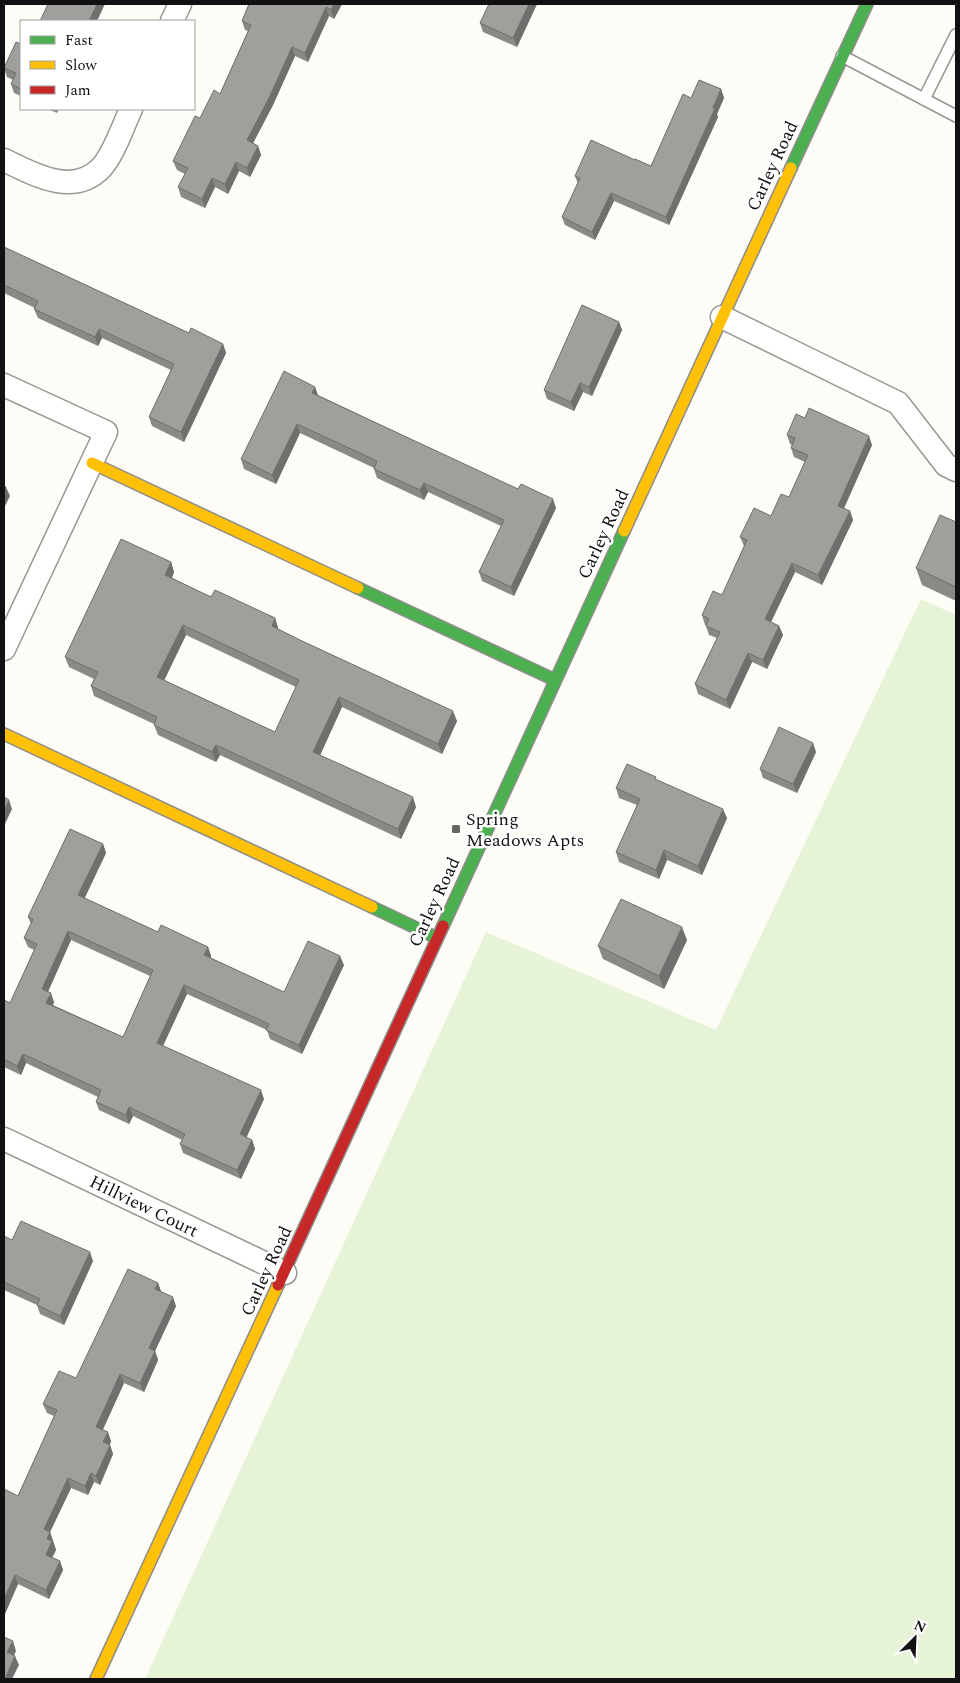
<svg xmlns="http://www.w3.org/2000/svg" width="960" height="1683" font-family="Spectral,serif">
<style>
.green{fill:#e7f3d7}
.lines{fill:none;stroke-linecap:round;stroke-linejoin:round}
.lane-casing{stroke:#979795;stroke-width:14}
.street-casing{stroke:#979795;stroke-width:25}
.fast-casing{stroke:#8e8d8b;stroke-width:14}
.slow-casing{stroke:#8e8d8b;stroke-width:14}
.jam-casing{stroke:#8e8d8b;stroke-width:14}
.lane{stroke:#fffffe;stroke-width:11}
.street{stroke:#fffffe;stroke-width:22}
.fast{stroke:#4caf50;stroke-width:11}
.slow{stroke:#ffc107;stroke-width:11}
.jam{stroke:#c62828;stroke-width:11}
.wall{fill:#8a8986;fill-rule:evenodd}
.shaded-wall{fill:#716f6d}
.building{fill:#a19f9c;stroke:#716f6d;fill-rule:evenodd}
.poi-dot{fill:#646362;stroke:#fff;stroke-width:2}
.labels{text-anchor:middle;stroke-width:5;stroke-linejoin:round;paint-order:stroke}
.street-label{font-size:18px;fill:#111;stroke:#fff}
.poi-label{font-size:18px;fill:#111;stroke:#fff;text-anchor:start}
</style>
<rect width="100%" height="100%" fill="#fdfcf7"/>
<path class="green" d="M921,599L956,615V1679H145L486,932L716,1030Z"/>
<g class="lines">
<g class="lane-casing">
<g id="lane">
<path d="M842,56L956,116"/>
<path d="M924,99L956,35"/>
</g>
</g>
<g class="street-casing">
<g id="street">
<path d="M172,21L180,4"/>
<path d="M4,160C33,174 73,197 101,168C114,154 123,126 131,109"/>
<path d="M722,317L898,403L946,465L956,470"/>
<path d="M4,385L106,432L4,649"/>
<path d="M4,1139L285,1273"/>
</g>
</g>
<g class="fast-casing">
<g id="fast">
<path d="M791,168L867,4"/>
<path d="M358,588L555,680"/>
<path d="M372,907L437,938"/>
<path d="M443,926L624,531"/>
</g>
</g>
<g class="slow-casing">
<g id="slow">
<path d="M92,463L358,588"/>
<path d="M624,531L791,168"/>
<path d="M4,734L372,907"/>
<path d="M96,1679L278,1285"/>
</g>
</g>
<g class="jam-casing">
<path id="jam" d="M278,1285L443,926"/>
</g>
<use href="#lane" class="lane"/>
<use href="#street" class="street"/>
<use href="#fast" class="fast"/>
<use href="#slow" class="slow"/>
<use href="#jam" class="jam"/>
</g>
<g class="wall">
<path d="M249,4H342L334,19L329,16L308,62L295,56L273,105L253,143L258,146L261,155L250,177L239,171L228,194L215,187L205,208L181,197L178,187L185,174L177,170L173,161L200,118L220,94L248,31L245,30L242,21Z"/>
<path d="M489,4H537L517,47L483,32L480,23Z"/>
<path d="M21,44V96L14,93L11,84L13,80L7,77L4,68Z"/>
<path d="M721,89L724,98L717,114L718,117L669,225L614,201L595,240L565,225L562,217L578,184L575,176L635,160L651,166L691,98Z"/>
<path d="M48,109H59L57,113Z"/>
<path d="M4,247L189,333L223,344L226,353L184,442L152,426L149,417L171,370L102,338L98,346L38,318L34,309L35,308L4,293Z"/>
<path d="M619,322L622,330L592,396L583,392L574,411L547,399L544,390Z"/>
<path d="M315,387L318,395L556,508L514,596L482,581L479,572L501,526L428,492L424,500L377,478L374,469V468L300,433L276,484L244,469L241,459Z"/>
<path d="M787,435L872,445L844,508L850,511L853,520L822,585L795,572L771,622L779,626L783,635L767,669L752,662L730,709L698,694L695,684L717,638L709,635L706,626L707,625H705L702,615L722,595L744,546L740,537L771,516L789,497L805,462L794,457L791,448L792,445L790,444Z"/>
<path d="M956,522V601L922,585L916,568Z"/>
<path d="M171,562L174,572L172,578L211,597L275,618L278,628V629L457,721L442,754L342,707L320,755L416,807L401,839L220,755L216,762L158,735L154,725V724L94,696L91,686L94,679L69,667L65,657ZM186,635L296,687L275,732L164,680Z"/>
<path d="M816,752L797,793L763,778L760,769Z"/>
<path d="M657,780L727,818L702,875L667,860L659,879L619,862L616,852L637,805L619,798L616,788Z"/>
<path d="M103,844L106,853L84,898L158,932L208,947L211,956V958L284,992L344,965L302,1054L270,1039L267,1030L187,994L163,1046L264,1099L246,1137L252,1140L255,1149L241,1179L183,1153L180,1144L182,1140L133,1116L129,1124L99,1110L96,1102L98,1097L26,1063L21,1075L4,1067V1000L10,1003L34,950L28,947L24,938L31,924L28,917ZM71,940L150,976L123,1037L53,1005L54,1002L48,992Z"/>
<path d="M687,940L664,989L603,959L598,946Z"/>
<path d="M4,1236L12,1240L93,1261L64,1325L40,1314L37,1305L4,1290Z"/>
<path d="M158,1283L161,1291L176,1306L155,1351L158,1360L144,1392L124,1383L103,1429L111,1441L110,1445L113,1454L100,1485L94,1482L88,1495L71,1488L50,1532L56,1550L52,1557L60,1561L63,1570L49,1599L18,1584L4,1616V1489L18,1496L54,1416L47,1413L43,1404L76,1378Z"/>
</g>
<g class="shaded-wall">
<path d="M97,4H105L97,21H89Z"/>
<path d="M334,4H342L334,19L331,10Z"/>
<path d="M529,4H537L517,47L513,38Z"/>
<path d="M326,7L329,16L308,62L305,53Z"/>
<path d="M292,47L295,56L273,105L250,149L247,140Z"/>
<path d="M721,89L724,98L717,114L718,117L669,225L666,217Z"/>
<path d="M258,146L261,155L250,177L247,168Z"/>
<path d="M236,162L239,171L228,194L225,184Z"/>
<path d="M212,178L215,187L205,208L202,199Z"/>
<path d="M611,193L614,201L595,240L592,232Z"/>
<path d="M619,322L622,330L592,396L589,387Z"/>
<path d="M99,329L102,338L98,346L95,337Z"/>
<path d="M223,344L226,353L184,442L181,432Z"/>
<path d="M580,383L583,392L574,411L571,402Z"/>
<path d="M315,387L318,396L312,393Z"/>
<path d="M297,424L300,433L276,484L272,475Z"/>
<path d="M869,436L872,445L841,515L838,506Z"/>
<path d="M424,483L428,492L424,500L420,490Z"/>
<path d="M6,487L10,496L4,508V492Z"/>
<path d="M553,499L556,508L514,596L511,587Z"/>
<path d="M850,511L853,520L822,585L818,575Z"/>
<path d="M171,562L174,572L169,585L165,575Z"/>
<path d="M792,563L795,572L768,628L765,619Z"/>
<path d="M275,618L278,628L275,636L272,626Z"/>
<path d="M183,625L186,635L161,687L157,677Z"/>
<path d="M779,626L783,635L767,669L763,660Z"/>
<path d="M748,653L752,662L730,709L726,700Z"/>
<path d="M339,697L342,707L317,762L313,752Z"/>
<path d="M453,711L457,721L442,754L438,744Z"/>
<path d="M813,743L816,752L797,793L793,784Z"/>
<path d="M216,745L220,755L216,762L212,752Z"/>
<path d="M413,797L416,807L401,839L398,829Z"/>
<path d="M9,800L12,809L4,826V811Z"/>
<path d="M723,809L727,818L702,875L698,866Z"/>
<path d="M103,844L106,853L82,904L78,895Z"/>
<path d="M664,850L667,860L659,879L656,870Z"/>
<path d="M682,927L687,940L664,989L659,976Z"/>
<path d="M68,931L71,940L45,998L42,989Z"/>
<path d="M208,947L211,956L208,964L204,955Z"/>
<path d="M340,956L344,965L302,1054L299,1045Z"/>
<path d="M184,985L187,994L160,1052L157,1043Z"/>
<path d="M51,993L54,1002L50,1012L46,1003Z"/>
<path d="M23,1054L26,1063L21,1075L17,1066Z"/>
<path d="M261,1090L264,1099L244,1143L240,1134Z"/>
<path d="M129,1107L133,1116L129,1124L126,1115Z"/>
<path d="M252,1140L255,1149L241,1179L237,1170Z"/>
<path d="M90,1252L93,1261L64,1325L60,1316Z"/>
<path d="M158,1283L161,1292L155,1289Z"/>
<path d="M173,1297L176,1306L155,1351L158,1360L144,1392L140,1383L149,1348Z"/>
<path d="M120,1374L124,1383L100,1436L96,1427Z"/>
<path d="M108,1432L111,1441L107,1451L103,1442Z"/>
<path d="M110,1445L113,1454L100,1485L96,1476Z"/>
<path d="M91,1473L94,1482L88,1495L85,1486Z"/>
<path d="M68,1478L71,1488L50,1532L56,1550L49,1564L46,1555L44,1529Z"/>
<path d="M60,1561L63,1570L49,1599L46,1590Z"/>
<path d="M15,1575L18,1584L4,1616V1599Z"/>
<path d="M13,1641L16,1651L11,1662L7,1652Z"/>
<path d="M15,1656L19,1665L12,1679H5Z"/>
</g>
<g class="building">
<path d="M48,4H97L89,21H40Z"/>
<path d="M249,4H334L331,10L326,7L305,53L292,47L270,96L247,140L258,146L247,168L236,162L225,184L212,178L202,199L178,187L188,168L173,161L195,116L200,118L214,90L220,94L251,25L242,21Z"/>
<path d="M489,4H529L513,38L480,23Z"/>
<path d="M16,42L21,44V89L11,84L16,73L4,68Z"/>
<path d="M699,80L721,89L713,108H715L666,217L611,193L592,232L562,217L580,178L575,176L591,140L635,160V159L651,166L683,94L691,98Z"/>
<path d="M4,247L189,333L191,328L223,344L181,432L149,417L174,364L99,329L95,337L34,309L38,301L4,285Z"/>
<path d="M582,305L619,322L589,387L580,383L571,402L544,390Z"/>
<path d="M284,371L315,387L312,393L518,489L521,484L553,499L511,587L479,572L504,520L424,483L420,490L374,469L377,461L297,424L272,475L241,459Z"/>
<path d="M809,408L869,436L838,506L850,511L818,575L792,563L765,619L779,626L763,660L748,653L726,700L695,684L720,632L706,626L709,619L702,615L713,591L722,595L747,540L740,537L754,508L771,516L781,494L789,497L808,455L791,448L795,438L787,435L796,414L805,418Z"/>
<path d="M4,486L6,487L4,492Z"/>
<path d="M940,515L956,522V587L916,568Z"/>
<path d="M121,539L171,562L165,575L211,597L215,590L275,618L272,626L300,640L453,711L438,744L339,697L313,752L413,797L398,829L216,745L212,752L154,725L157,717L91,686L98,672L65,657ZM183,625L299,680L275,732L157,677Z"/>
<path d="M779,727L813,743L793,784L760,769Z"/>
<path d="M627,764L656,777L655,779L723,809L698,866L664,850L656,870L616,852L640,799L616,788Z"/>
<path d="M4,797L9,800L4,811Z"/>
<path d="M70,829L103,844L78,895L158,932L161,925L208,947L204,955L284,992L308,941L340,956L299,1045L266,1030L269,1024L184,985L157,1043L261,1090L240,1134L252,1140L237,1170L180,1144L185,1134L129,1107L126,1115L96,1102L101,1090L23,1054L17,1066L4,1059V1000L10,1003L37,944L24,938L33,919L28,917ZM68,931L153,970L123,1037L46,1003L51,993L42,989Z"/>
<path d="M621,899L682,927L659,976L598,946Z"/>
<path d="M21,1221L90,1252L60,1316L37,1305L40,1299L4,1282V1236L12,1240Z"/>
<path d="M128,1269L158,1283L155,1289L173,1297L149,1348L155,1351L140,1383L120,1374L96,1427L108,1432L103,1442L110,1445L96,1476L91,1473L85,1486L68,1478L44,1529L50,1532L47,1539L52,1541L46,1555L60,1561L46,1590L15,1575L4,1599V1489L18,1496L57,1410L43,1404L59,1371L76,1378Z"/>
<path d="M4,1637L13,1641L7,1652L15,1656L5,1679H4Z"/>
</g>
<rect class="poi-dot" x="451" y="824" width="10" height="10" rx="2.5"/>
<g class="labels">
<g class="street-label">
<text transform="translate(772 166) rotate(-65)" y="6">Carley Road</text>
<text transform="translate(603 534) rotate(-65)" y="6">Carley Road</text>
<text transform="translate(434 902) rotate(-65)" y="6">Carley Road</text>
<text transform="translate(144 1206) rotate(26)" y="6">Hillview Court</text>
<text transform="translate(266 1271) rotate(-65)" y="6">Carley Road</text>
</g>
<g class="poi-label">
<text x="466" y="825">Spring<tspan x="466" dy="21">Meadows Apts</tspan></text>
</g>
</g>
<rect width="960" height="1683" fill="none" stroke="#111111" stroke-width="10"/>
<rect x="20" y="20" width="175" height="90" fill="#ffffff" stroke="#a0a0a0"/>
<rect x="30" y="36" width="25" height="8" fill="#4caf50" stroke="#a0a0a0"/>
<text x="65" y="45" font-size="15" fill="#111111">Fast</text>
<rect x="30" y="61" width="25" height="8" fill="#ffc107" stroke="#a0a0a0"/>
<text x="65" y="70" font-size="15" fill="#111111">Slow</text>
<rect x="30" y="86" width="25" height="8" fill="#c62828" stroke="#a0a0a0"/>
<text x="65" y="95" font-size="15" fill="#111111">Jam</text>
<g transform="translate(915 1638) rotate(24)" stroke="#ffffff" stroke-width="4" paint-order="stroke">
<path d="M0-4L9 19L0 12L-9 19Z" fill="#111111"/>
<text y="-8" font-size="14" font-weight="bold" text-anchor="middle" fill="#111111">N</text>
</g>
</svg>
